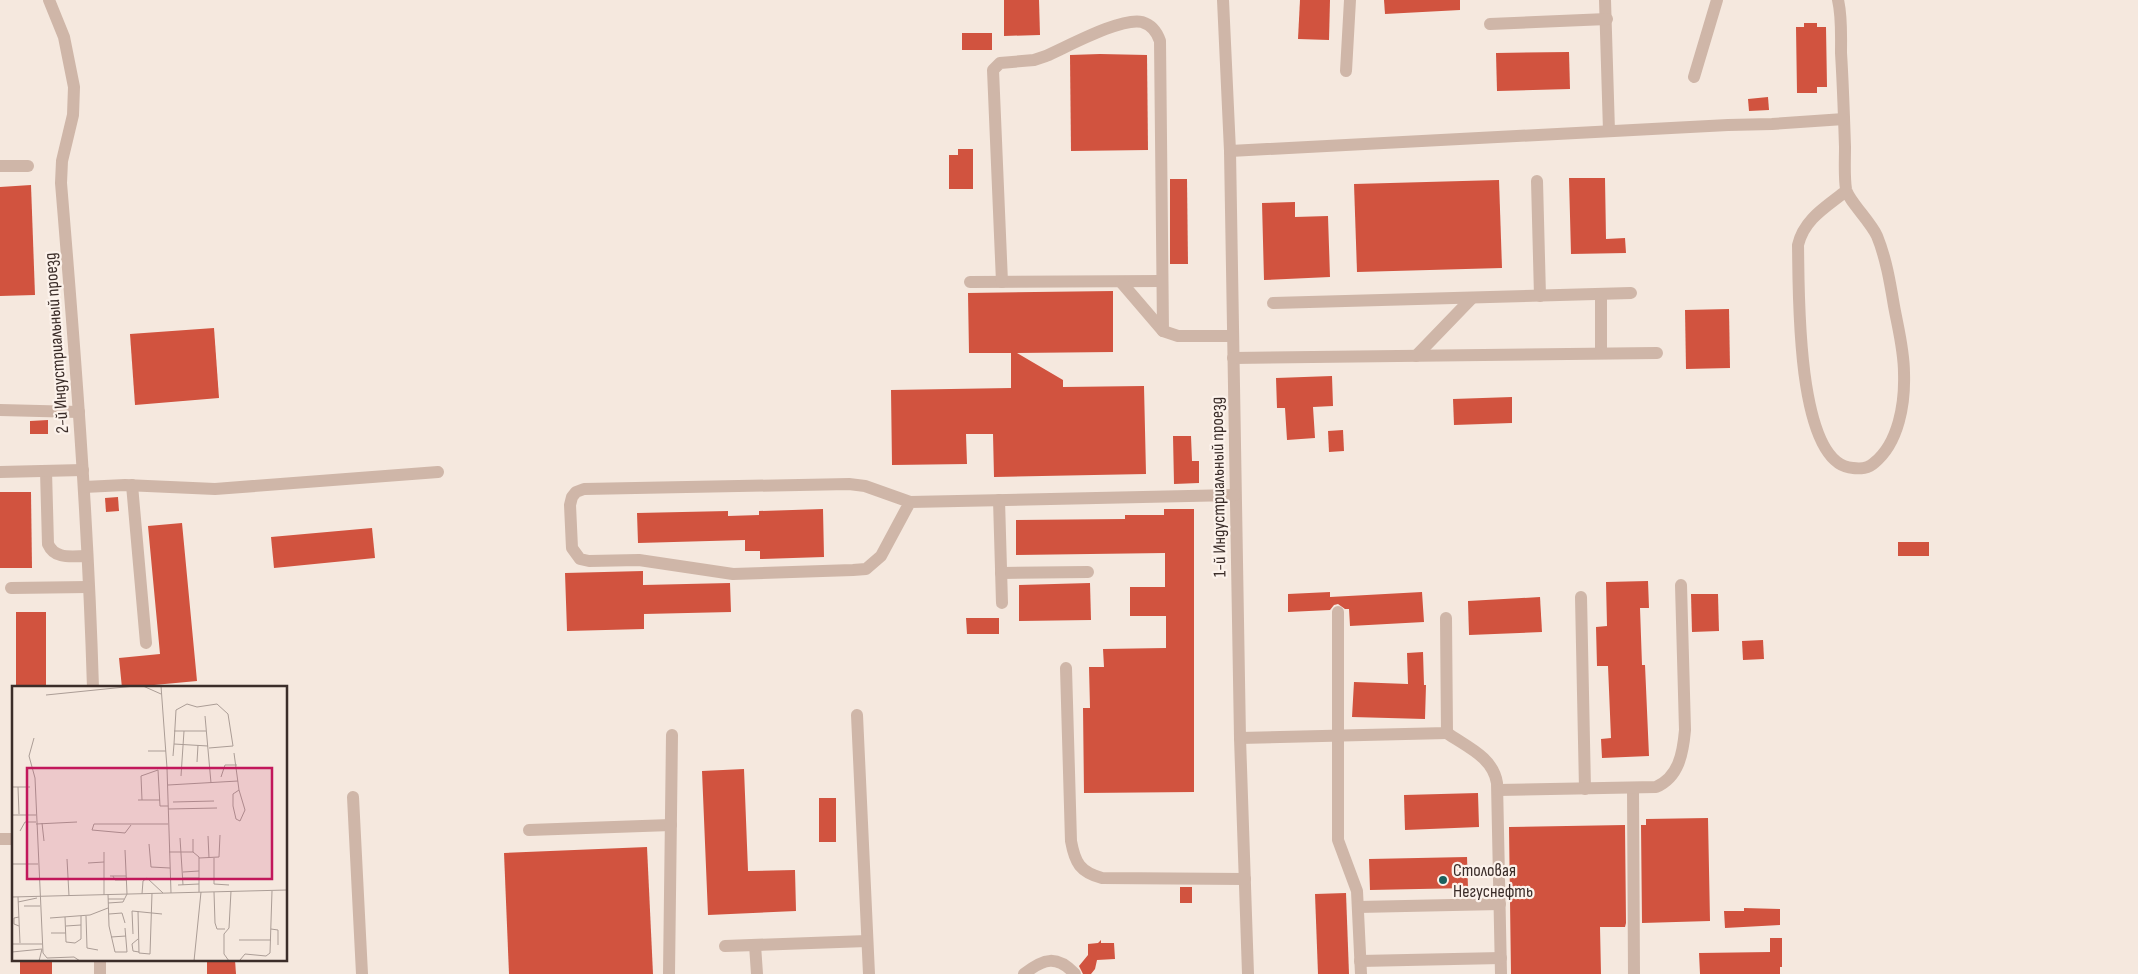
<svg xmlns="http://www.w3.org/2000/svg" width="2138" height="974" font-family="'Sofia Sans Condensed',sans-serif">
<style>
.building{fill:#d1533f}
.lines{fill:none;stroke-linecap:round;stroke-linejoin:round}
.minor{stroke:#cfb6a8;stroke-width:12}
.poi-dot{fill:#1a615e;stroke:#fcf2eb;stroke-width:2}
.labels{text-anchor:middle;stroke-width:4.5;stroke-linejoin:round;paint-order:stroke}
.street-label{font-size:18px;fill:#3b2d29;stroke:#fcf2eb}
.poi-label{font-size:18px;fill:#3b2d29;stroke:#fcf2eb;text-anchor:start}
.inset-road{fill:none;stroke:#ab9d96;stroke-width:1}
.view{fill:#c2185b;fill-opacity:0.15;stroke:#c2185b;stroke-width:2.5}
.inset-edge{fill:none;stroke:#3b2d29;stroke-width:2.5}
</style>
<rect width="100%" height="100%" fill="#f5e8de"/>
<g class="building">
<path d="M1004,0H1039L1040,35L1004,36Z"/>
<path d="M1300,0H1330L1329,40L1298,39Z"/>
<path d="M1384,0H1460V10L1385,14Z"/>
<path d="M1804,23H1817V27H1826L1827,87H1817V93H1797L1796,27H1804Z"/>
<rect x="962" y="33" width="30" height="17"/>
<path d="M1569,52L1570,89L1497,91L1496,53Z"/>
<path d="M1100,54L1147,55L1148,150L1071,151L1070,55Z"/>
<path d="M1768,97L1769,110L1749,111L1748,99Z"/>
<path d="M958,149H973V189H949V155H958Z"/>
<path d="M1569,178H1605L1606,239L1625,238L1626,253L1571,254Z"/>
<path d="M1170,179H1187L1188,264H1170Z"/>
<path d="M1499,180L1502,268L1357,272L1354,184Z"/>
<path d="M31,185L35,295L0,296V187Z"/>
<path d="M1295,202V217L1328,216L1330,277L1264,280L1262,203Z"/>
<path d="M1113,291V352L1017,353L1063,380V387L1144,386L1146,474L994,477L993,434H966L967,464L892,465L891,390L1011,388V353H969L968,293Z"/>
<path d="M1729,309L1730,368L1686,369L1685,310Z"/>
<path d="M214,328L219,398L135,405L130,334Z"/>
<path d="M1332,376L1333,406L1313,407L1315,438L1287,440L1285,408H1277L1276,378Z"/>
<path d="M1512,397V423L1454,425L1453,399Z"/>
<path d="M48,420V434H30V421Z"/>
<path d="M1343,430L1344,451L1329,452L1328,431Z"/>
<path d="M1173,436H1191L1192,461H1199V483L1174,484Z"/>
<path d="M0,492H31L32,568H0Z"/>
<path d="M118,497L119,511L106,512L105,498Z"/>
<path d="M823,509L824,557L760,559V551H745V540L638,543L637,513L728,511V516L759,515V511Z"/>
<path d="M1164,509H1194V792L1084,793L1083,708H1090L1089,667H1104L1103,649L1166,648V616H1130V587H1165V553L1016,555V520L1125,519V515H1164Z"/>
<path d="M182,523L197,681L122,688L119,658L160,654L148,526Z"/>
<path d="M372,528L375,558L274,568L271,537Z"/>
<rect x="1898" y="542" width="31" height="14"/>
<path d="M643,571V585L730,583L731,612L644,614V629L567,631L565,573Z"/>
<path d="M1648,581L1649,608H1640L1642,665H1645L1649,756L1602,758L1601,739L1611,738L1608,666H1597L1596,627L1607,626L1606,582Z"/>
<path d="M1090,583L1091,620L1019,621V585Z"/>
<path d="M1330,592V597L1422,592L1424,622L1350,626L1349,609H1345L1338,604L1334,605L1330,610L1288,612V594Z"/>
<path d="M1691,594H1718L1719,631L1692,632Z"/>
<path d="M1540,597L1542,632L1469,635L1468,601Z"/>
<rect x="16" y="612" width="30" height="76"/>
<path d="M966,618H999V634H967Z"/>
<path d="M1763,640L1764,659L1743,660L1742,641Z"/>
<path d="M1423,652L1424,685H1426L1425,719L1352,717L1354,682L1408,684L1407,653Z"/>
<path d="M744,769L748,871L795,870L796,911L708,915L702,771Z"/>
<path d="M1478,793L1479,827L1405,830L1404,795Z"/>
<rect x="819" y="798" width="17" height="44"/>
<path d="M1708,818L1710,921L1642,923L1641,825H1646V819Z"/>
<path d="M1625,825L1626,923L1625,927H1600L1601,974H1511L1509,827Z"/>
<path d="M647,847L653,974H509L504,853Z"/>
<path d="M1467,857L1468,888L1370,890L1369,859Z"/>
<rect x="1180" y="887" width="12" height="16"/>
<path d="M1346,893L1349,974H1318L1315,894Z"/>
<path d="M1744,908L1780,909V925L1725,928L1724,911H1744Z"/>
<path d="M1770,938H1782V967H1780V974H1700L1699,953L1770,952Z"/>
<path d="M1101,940V943H1114L1115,959L1097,960L1095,969L1091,974H1083L1079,966L1088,955V944L1098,943Z"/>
<rect x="20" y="960" width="32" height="14"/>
<path d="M207,960H235L236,974H207Z"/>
</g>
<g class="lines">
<g class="minor">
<path d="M49,0L64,37L74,87L73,115L62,161L61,183C75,351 88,519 93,688"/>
<path d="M1223,0L1230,151L1240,738L1248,974"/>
<path d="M1605,0L1609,131"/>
<path d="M1838,0C1842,17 1841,35 1841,53C1843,84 1844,116 1845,147C1845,161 1844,176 1846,189C1848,200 1871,222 1877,236C1886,258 1890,282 1894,306C1898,328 1904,350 1904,373C1905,403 1899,443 1874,463C1869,468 1860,469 1853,468C1795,465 1799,287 1798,245C1804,219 1826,207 1846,191"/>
<path d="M1490,24L1607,19"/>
<path d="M1346,71L1350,0"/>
<path d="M1694,77L1717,0"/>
<path d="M1230,151L1728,125L1772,124L1844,119"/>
<path d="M0,166H28"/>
<path d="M1537,181L1540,296"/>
<path d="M970,282L1162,281"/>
<path d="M1002,282L993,70L1000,63L1034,60L1046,56C1067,47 1121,17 1142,22C1152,25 1157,32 1160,41L1163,331L1178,336H1233"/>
<path d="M1121,282L1163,331"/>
<path d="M1601,294V353"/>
<path d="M1273,303L1631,293"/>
<path d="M1416,356L1472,298"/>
<path d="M1233,358L1657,353"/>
<path d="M0,410L79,412"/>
<path d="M46,471L48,544C55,560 72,556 87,556"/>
<path d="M0,472L83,470"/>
<path d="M132,485L146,643"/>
<path d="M84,487L125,485L215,489L438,472"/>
<path d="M999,500L1002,603"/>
<path d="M910,502L881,556L866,569L853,570L733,574L639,560L589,561L580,559L572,548L570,505L572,497L576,492L584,489L849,484L865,486L910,502L1235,495"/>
<path d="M1001,573L1088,572"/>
<path d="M11,588L88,587"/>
<path d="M1581,597L1585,789"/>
<path d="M1338,612V840L1357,891L1361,974"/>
<path d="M1066,668L1071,841C1075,863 1080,872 1102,878L1245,879"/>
<path d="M857,715L869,974"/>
<path d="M1447,733C1467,747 1493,757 1497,783L1501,974"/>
<path d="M1240,738L1447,733L1446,618"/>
<path d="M1633,788L1634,974"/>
<path d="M1498,790L1656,787C1679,777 1683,753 1685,730L1681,585"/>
<path d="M353,797L362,974"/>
<path d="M529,830L671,825"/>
<path d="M0,839H14"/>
<path d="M1358,907L1500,904"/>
<path d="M755,945L757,974"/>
<path d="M725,946L867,941"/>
<path d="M100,960V974"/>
<path d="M1360,961L1501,958"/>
<path d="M669,974L672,735"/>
<path d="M1024,974C1044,958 1057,955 1075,974"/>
</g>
</g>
<circle class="poi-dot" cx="1443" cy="880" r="5"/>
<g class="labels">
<g class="street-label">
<text transform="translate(56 343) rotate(-94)" y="6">2-й Индустриальный проезд</text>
<text transform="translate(1218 487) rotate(-91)" y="6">1-й Индустриальный проезд</text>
</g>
<g class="poi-label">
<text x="1453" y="876">Столовая<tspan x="1453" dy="21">Негуснефть</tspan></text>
</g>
</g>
<g transform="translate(12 686)">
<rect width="275" height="275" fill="#f5e8de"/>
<path class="inset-road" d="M131,0L149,8M149,0L155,82L159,207M34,9L123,0M193,30L199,97M162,45H194M22,52L17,70L23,92L31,267L35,272L62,271L68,275M162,58L164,24L175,18L185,21L205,18L216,28L221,60L197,62M136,65H154M222,67L227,104L233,124L228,135L224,133L221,120V108L227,104M161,70L162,58L196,60M185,76L186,59M169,90L172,45M209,91L213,79H225M156,99L226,95M0,101H18M6,101L7,128M126,114H148M130,114L129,90L146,84L148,120H156M161,116L202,115M156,123L205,122M0,129H24M30,137L32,155M24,138L65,136M119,139L113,147L80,144L82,138H156M8,145L13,136H24M196,150L197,172M168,152L171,199M137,158L139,181L158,182M157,166H181V153M181,166L187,171V206M187,172L207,171L208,149M202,172V198L217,199M55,173L57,210M76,177L92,176M0,178H26M171,186L187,185M98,190H114M101,190L103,194H115M171,192H187M166,199L187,198M202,206L203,237L205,243H213M96,208L97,240L103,266H115L113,242M130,208L131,195L135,192L151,207M92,209V166M0,211L275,204M6,211L8,257M96,213H112M6,216L25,212M96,217L111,216L115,208L113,164M12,220H28M126,225L127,267L138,268L140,207M97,228L110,227L113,237M74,230L75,262L86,264M7,231L2,232V238L7,240M53,231L54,256L63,257L69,253V230M38,232L78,229L96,222M54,240L69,239M259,243L266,244V259M39,247H54M121,248L120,225L150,228M99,251L114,250M126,253L120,258L121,265L127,266M227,254H259M0,258H30M0,266L30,263L27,275M228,274L233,268L254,270L258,267L260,205M182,275L189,206M217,275L212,268V248L217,242L219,205"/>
<path class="view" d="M15,82H260V193H15Z"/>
<rect width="275" height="275" class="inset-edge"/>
</g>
</svg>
